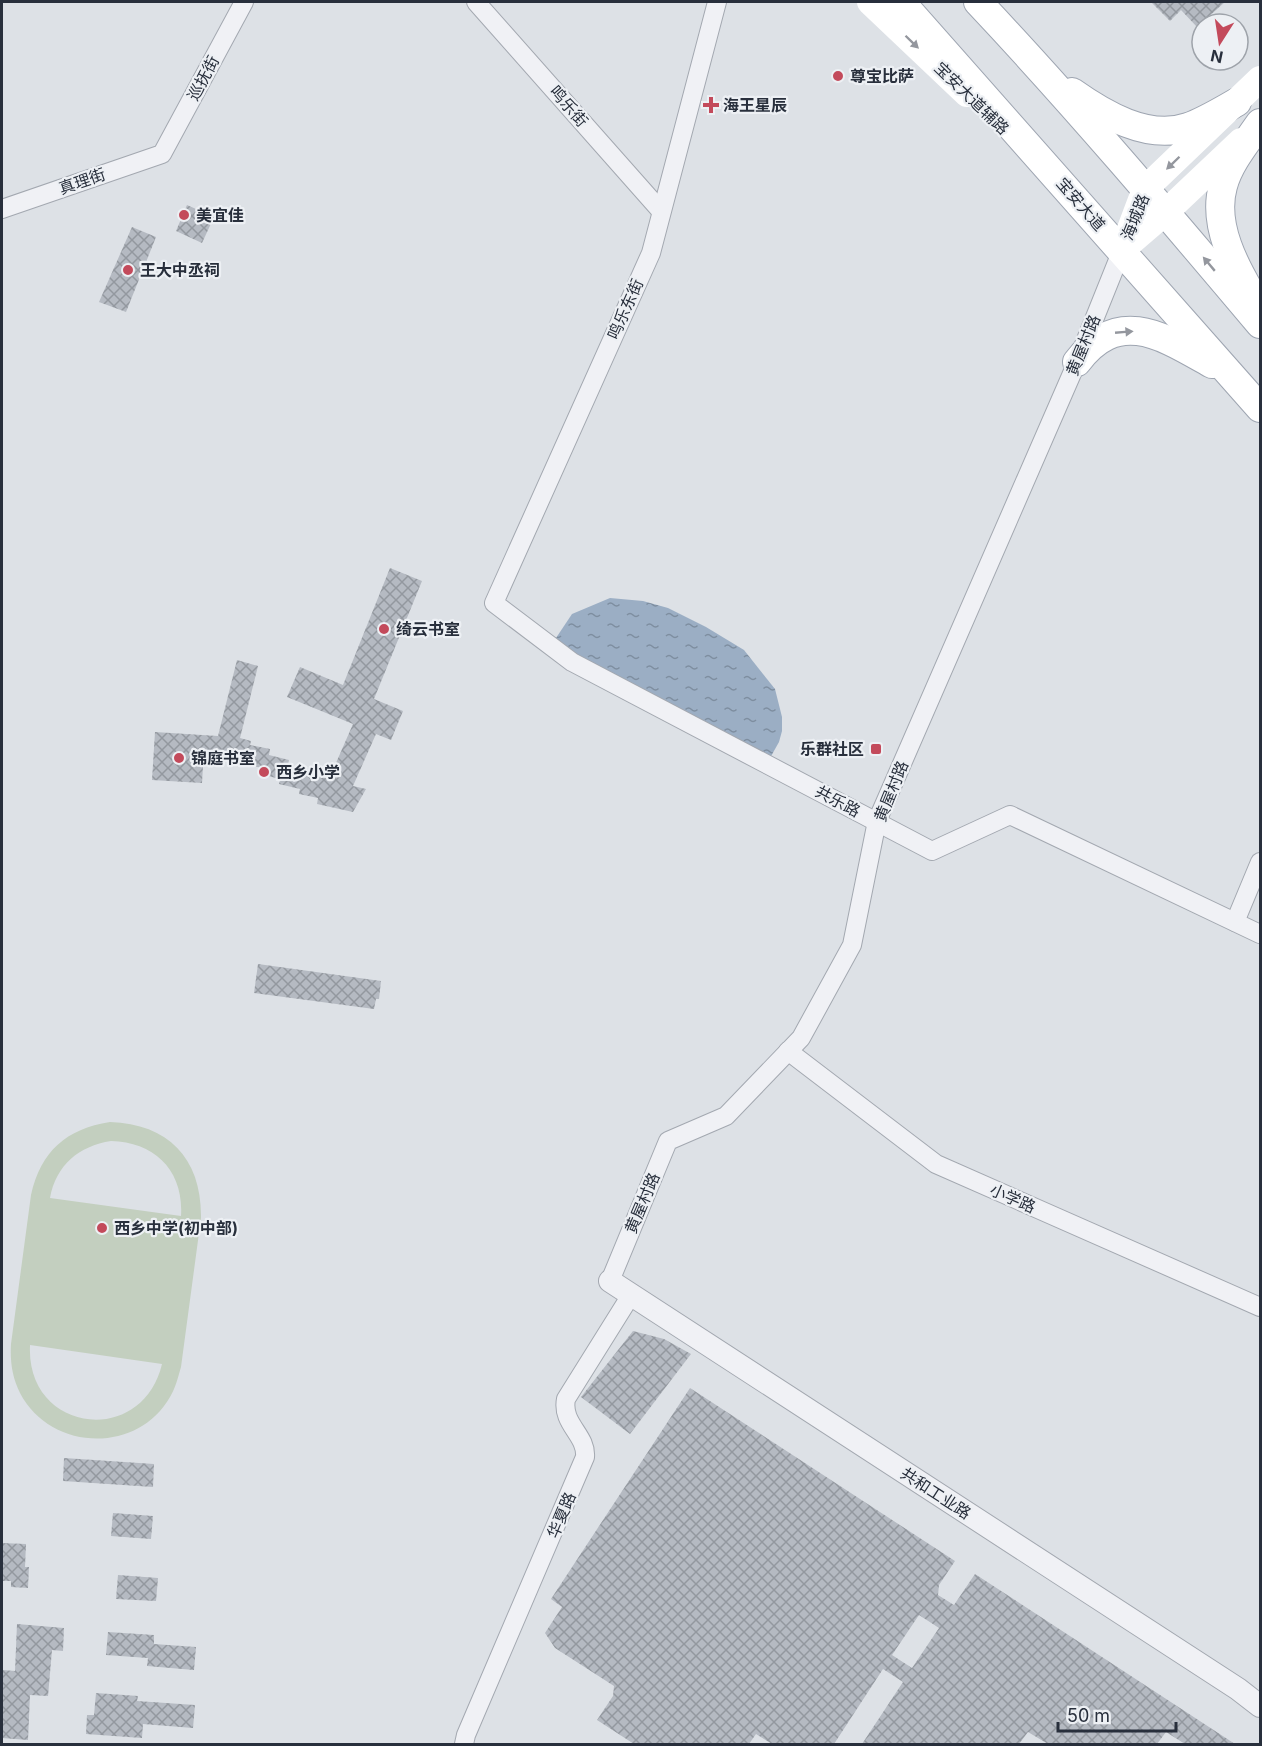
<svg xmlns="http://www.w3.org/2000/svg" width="1262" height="1746" font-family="Inter,'Noto Sans SC',sans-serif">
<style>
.grass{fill:#c3cfbf;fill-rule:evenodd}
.water{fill:url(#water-ripples)}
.building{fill:url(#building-cross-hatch);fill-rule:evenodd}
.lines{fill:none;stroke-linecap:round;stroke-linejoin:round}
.minor-casing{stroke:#a3a8b0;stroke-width:20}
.tertiary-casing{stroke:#a3a8b0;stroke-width:24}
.primary-casing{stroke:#9ea5b1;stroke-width:30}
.minor{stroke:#f0f1f5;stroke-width:18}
.tertiary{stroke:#f0f1f5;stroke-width:22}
.secondary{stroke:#fff;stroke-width:26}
.primary{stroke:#fff;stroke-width:28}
.oneway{fill:#94979e}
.poi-dot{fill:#c34a5b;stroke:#edf0f4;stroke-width:2}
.labels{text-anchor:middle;stroke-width:4.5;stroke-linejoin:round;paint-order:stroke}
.poi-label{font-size:16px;font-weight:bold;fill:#282f3c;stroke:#edf0f4;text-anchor:start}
.street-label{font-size:16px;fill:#282f3c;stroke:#edf0f4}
</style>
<defs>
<pattern id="water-ripples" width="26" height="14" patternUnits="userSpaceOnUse" patternTransform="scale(1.5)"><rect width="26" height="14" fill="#9baec4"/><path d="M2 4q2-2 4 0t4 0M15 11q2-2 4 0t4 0" fill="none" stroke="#7e8ea0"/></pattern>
<pattern id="building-cross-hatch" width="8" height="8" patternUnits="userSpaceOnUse" patternTransform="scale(1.5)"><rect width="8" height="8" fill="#b5bac2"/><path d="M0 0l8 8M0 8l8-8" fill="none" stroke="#93989f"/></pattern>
</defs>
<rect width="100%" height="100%" fill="#dde1e6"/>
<path class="grass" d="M110,1122C169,1124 202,1159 201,1218L181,1367C178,1377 176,1387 170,1397C137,1455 50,1451 20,1393C12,1377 10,1361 11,1344L31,1195C41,1151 66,1129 110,1122ZM111,1141C155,1142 184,1171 181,1216L50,1198C56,1165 79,1146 111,1141ZM30,1346V1345L162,1364C142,1448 26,1433 30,1346Z"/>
<path class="water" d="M610,598L643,601L668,608L706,627L744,650L775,689L782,717V731L779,742L770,758L574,653L556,638L572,614Z"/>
<g class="building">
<path d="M1151,2H1225L1197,27L1181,10L1170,21Z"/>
<path d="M187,205L214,217L202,243L176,231Z"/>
<path d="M132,227L156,237L126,312L99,302Z"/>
<path d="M390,568L422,581L374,699L403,711L391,740L376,734L353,786L366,789L353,812L317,804L318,798L299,794L300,789L279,784L280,779L260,774L262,768L236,762L237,758L204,750L202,783L152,780L155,732L218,736L237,660L258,666L240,738L251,741L250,745L270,749L269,755L289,760L288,765L308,770V774L329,779L353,724L287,697L300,667L343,685Z"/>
<path d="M258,964L381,981L379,999H376L374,1009L254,993Z"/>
<path d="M633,1331L664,1339L691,1354L630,1434L581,1397Z"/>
<path d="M690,1388L955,1561L939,1585L938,1595L954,1605L975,1574L1235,1744H1185L1166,1732L1157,1744H1048L1028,1732L1019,1744H862L903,1682L883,1669L834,1744H772L756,1734L749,1744H634L614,1731L597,1720L613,1696L614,1686L555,1648L545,1633L562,1607L551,1599ZM919,1615L939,1628L912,1668L892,1655Z"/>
<path d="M64,1458L154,1464L153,1487L63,1481Z"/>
<path d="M113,1513L153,1516L151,1539L111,1536Z"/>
<path d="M2,1543L26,1544L25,1567H29L28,1588L11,1587V1581H2Z"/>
<path d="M118,1575L158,1578L156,1601L116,1599Z"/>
<path d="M17,1624L64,1628L63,1651L52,1650L48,1696L30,1695L28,1740L2,1738L3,1670L15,1671Z"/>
<path d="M108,1632L154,1635V1644L196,1647L194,1670L147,1666L148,1658L106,1655Z"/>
<path d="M96,1693L138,1696L137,1701L195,1705L193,1728L143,1724L142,1738L86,1734L87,1715H94Z"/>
</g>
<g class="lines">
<g class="minor-casing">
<g id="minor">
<path d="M476,2L661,211"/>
<path d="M717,2L651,253L494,603L572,662L932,851L1010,815L1260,934"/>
<path d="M2,209L162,154L244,2"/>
<path d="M1235,922L1260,862"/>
<path d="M788,1051L936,1164L1260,1307"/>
<path d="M610,1281L668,1141L726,1116L801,1038L852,945L877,821L1077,362L1122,250"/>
<path d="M464,1744L466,1735L585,1457C587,1435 561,1424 566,1399L631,1295"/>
</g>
</g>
<g class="tertiary-casing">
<path id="tertiary" d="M610,1281L1238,1689L1260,1706"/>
</g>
<g class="primary-casing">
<g id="primary">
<path d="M901,2L1260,408"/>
<path d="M978,2C1076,106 1168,215 1260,324"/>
<path d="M1072,92C1103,114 1148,141 1188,127C1205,121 1221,111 1237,102"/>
<path d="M1255,300C1235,267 1212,225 1223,186C1229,163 1247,142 1260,123"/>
<path d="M1077,362C1119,306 1164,337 1212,364"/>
</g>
</g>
<use href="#minor" class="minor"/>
<use href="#tertiary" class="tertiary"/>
<g class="secondary">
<path d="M870,2L967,94"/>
<path d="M1124,248L1166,212L1241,141"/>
<path d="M1122,250L1145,189L1260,79"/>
</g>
<use href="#primary" class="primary"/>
</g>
<defs><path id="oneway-solid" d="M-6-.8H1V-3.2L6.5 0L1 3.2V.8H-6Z" transform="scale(1.5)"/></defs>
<g class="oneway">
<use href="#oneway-solid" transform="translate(912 42) rotate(44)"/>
<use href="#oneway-solid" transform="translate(1173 163) rotate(136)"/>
<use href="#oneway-solid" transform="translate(1209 264) rotate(-130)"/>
<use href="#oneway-solid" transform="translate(1124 332) rotate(-5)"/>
</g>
<g class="poi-dot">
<circle cx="838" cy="76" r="6"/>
<path d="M708 96h6v6h6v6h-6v6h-6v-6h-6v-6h6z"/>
<circle cx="184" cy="215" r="6"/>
<circle cx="128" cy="270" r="6"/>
<circle cx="384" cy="629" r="6"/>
<rect x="870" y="743" width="12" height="12" rx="3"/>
<circle cx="179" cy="758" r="6"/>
<circle cx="264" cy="772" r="6"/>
<circle cx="102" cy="1228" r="6"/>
</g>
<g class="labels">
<g class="poi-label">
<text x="850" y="82">尊宝比萨</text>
<text x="723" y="111">海王星辰</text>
<text x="196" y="221">美宜佳</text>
<text x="140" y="276">王大中丞祠</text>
<text x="396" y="635">绮云书室</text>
<text x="864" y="755" text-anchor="end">乐群社区</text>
<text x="191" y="764">锦庭书室</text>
<text x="276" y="778">西乡小学</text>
<text x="114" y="1234">西乡中学(初中部)</text>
</g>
<g class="street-label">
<text transform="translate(203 78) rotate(-62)" y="6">巡抚街</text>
<text transform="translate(972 98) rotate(44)" y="6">宝安大道辅路</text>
<text transform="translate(569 106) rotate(49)" y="6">鸣乐街</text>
<text transform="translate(82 181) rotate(-19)" y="6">真理街</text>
<text transform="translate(1081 204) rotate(49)" y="6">宝安大道</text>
<text transform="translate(1135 217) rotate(-68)" y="6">海城路</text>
<text transform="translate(625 309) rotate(-66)" y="6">鸣乐东街</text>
<text transform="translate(1083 345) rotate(-68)" y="6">黄屋村路</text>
<text transform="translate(891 791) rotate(-68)" y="6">黄屋村路</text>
<text transform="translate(838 801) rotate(28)" y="6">共乐路</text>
<text transform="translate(1013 1198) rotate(24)" y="6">小学路</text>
<text transform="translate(642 1203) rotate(-67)" y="6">黄屋村路</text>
<text transform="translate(936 1493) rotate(33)" y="6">共和工业路</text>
<text transform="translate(561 1515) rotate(-67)" y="6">华夏路</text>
</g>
</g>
<rect width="1262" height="1746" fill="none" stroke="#282f3c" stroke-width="6"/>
<g transform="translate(1220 42) rotate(192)"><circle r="28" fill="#edf0f4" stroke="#9ea3aa" stroke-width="1.5"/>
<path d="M0-4.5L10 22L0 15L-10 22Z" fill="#c34a5b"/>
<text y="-9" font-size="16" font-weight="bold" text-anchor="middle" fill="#282f3c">N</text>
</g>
<path d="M1058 1722v9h118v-9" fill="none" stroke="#282f3c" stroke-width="3"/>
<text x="1067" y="1722" font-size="18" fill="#282f3c" stroke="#edf0f4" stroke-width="4.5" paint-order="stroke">50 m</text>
</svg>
